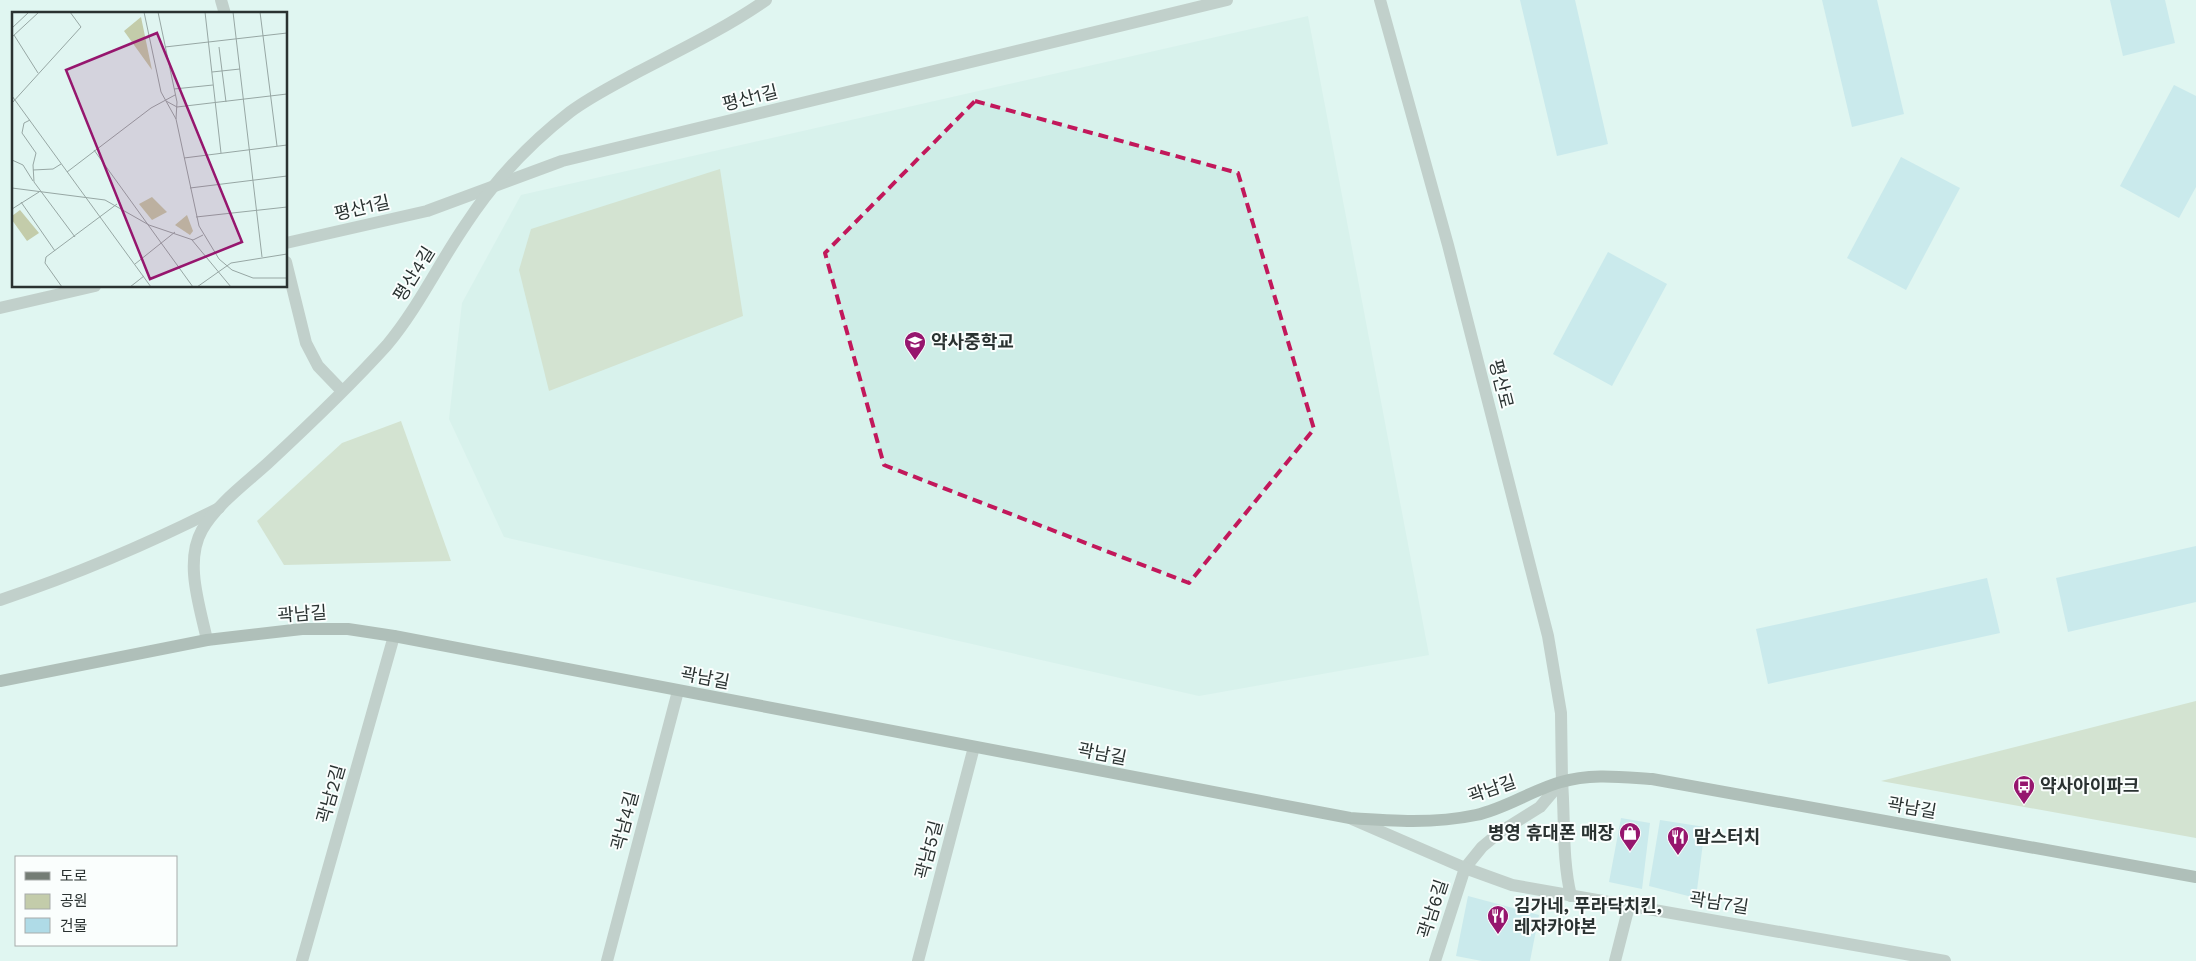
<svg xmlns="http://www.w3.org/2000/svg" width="2196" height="961" font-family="'Work Sans','Noto Sans KR',sans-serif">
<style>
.built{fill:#ceede7}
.green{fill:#c3ccaa}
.building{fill:#afdbe7}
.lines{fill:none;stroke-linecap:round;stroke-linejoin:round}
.lane{stroke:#9ca29d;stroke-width:12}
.street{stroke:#9ca29d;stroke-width:12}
.secondary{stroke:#747d75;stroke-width:12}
.marked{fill:none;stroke:#c2185b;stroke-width:4;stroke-dasharray:10 6;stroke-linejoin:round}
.labels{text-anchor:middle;stroke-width:4;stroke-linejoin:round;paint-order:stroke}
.street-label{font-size:18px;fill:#2a3231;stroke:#fafefd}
.poi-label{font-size:18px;font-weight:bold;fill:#2a3231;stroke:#fafefd;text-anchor:start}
.inset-road{fill:none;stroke:#97a7a4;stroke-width:1}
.view{fill:#96166e;fill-opacity:0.15;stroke:#96166e;stroke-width:2.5}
.inset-edge{fill:none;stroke:#2a3231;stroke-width:2.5}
</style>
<rect width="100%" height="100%" fill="#e0f5f1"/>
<path class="built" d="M1308,16L1429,655L1199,696L504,537L449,419L462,303L521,195Z"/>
<g class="green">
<path d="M720,169L743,316L549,391L519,270L531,229Z"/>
<path d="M401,421L451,561L284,565L257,521L342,443Z"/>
<path d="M2196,701V838L1881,781Z"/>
</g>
<g class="building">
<path d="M1520,0H1575L1608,144L1557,156Z"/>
<path d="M1822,0H1877L1904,114L1852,127Z"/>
<path d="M2110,0H2165L2175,43L2123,56Z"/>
<path d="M2174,85L2196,96V187L2179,218L2120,186Z"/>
<path d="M1901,157L1960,188L1906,290L1847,258Z"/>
<path d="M1608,252L1667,284L1612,386L1553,354Z"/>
<path d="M2196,546V602L2068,632L2056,578Z"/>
<path d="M1987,578L2000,633L1768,684L1756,629Z"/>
<path d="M1621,818L1650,823L1642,889L1609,882Z"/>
<path d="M1660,820L1705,827L1696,898L1649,886Z"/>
<path d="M1468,896L1539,915L1530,961H1482L1456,956Z"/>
</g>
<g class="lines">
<g class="lane">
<path d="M221,0L225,14"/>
<path d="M286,243L427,211L562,161L1227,0"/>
<path d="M286,262L306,343L318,366L342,391"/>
<path d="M0,308L95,286"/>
<path d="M0,600C78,574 146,545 219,508"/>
<path d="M1562,781C1565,820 1562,859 1571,896"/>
<path d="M1465,868L1482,847L1500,832L1540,807L1562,781"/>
<path d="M302,961L394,636"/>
<path d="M918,961L974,747"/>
<path d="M1615,961L1629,906"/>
</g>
<g class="street">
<path d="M1380,0L1448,245L1548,636L1561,713L1562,781"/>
<path d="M207,640C200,607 184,562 202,530C217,504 246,483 268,463C309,425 350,386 387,345C418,308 439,263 466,224C494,181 530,143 570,112C590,97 614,85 636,73C680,50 726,28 766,0"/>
<path d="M1352,819L1465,868L1512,885L1945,961"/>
<path d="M607,961L678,691"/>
<path d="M1435,961L1465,868"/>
</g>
<path class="secondary" d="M0,681L207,640L302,629H348L394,636L1350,818C1392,821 1434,824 1476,815C1505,809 1532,790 1561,782C1590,773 1622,777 1652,779L2196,877"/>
</g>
<path d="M0 0H2196V961H0ZM975,101L1238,173L1314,429L1189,583L884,465L825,253Z" fill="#e0f5f1" fill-opacity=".55" fill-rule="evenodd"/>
<path class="marked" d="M975,101L1238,173L1314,429L1189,583L884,465L825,253Z"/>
<defs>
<g id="school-pin" transform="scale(1.125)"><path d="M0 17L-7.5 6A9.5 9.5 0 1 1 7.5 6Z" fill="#96166e" stroke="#fafefd"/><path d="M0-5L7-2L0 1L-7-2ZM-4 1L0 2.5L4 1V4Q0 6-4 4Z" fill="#fff"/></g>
<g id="bus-pin" transform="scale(1.125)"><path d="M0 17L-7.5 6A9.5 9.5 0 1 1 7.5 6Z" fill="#96166e" stroke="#fafefd"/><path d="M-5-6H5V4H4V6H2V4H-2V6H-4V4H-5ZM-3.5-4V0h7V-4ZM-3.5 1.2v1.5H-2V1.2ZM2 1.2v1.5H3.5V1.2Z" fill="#fff"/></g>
<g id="shop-pin" transform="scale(1.125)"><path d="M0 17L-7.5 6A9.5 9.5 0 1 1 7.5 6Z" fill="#96166e" stroke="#fafefd"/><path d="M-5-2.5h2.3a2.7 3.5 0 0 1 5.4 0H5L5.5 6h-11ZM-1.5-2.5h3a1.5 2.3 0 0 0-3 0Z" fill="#fff"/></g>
<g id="restaurant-pin" transform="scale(1.125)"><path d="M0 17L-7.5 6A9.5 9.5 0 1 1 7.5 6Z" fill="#96166e" stroke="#fafefd"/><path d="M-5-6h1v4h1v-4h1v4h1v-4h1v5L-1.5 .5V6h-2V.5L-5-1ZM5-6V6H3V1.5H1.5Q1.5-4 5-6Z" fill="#fff"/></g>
</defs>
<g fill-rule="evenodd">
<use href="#school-pin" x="915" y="342"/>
<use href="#bus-pin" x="2024" y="786"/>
<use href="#shop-pin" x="1630" y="833"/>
<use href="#restaurant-pin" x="1678" y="837"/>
<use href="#restaurant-pin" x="1498" y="916"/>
</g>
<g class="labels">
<g class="street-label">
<text transform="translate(750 98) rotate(-14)" y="6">평산1길</text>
<text transform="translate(362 208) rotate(-13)" y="6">평산1길</text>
<text transform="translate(414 274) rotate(-58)" y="6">평산4길</text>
<text transform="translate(1501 384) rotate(76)" y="6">평산로</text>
<text transform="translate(302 614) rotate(-4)" y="6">곽남길</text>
<text transform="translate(705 678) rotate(11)" y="6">곽남길</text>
<text transform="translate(1102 754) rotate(11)" y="6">곽남길</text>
<text transform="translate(1492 789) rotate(-19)" y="6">곽남길</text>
<text transform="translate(331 794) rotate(-74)" y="6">곽남2길</text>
<text transform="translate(1912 808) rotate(10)" y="6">곽남길</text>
<text transform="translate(625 821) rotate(-75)" y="6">곽남4길</text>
<text transform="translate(929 850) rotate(-75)" y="6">곽남5길</text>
<text transform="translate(1719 903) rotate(9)" y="6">곽남7길</text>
<text transform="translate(1433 909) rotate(-72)" y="6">곽남6길</text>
</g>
<g class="poi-label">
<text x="931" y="348">약사중학교</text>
<text x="2040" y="792">약사아이파크</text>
<text x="1614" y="839" text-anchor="end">병영 휴대폰 매장</text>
<text x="1694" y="843">맘스터치</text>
<text x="1514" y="912">김가네, 푸라닥치킨,<tspan x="1514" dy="21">레자카야본</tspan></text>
</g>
</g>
<g transform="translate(12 12)">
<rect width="275" height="275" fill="#e0f5f1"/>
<path d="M129,5L140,58L112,19ZM140,185L155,200L140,208L127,192ZM8,198L27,221L15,229L0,208V204ZM175,203L181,219L178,223L163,213Z" fill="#c3ccaa"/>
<path class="inset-road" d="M132,0L149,80L164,107L187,214L207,247L220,258L241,266H275M146,0L165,90L164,107M193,0L209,141M221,0L250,245M248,0L265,134M0,16L17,0M2,23L26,61M0,25L27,0M153,35L275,21M207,35L214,90M200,60L228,57M162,77L201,73M0,84L139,275M154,89L165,95L275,82M0,91L69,15L58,0M10,121L24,141L21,153L22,170L63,225M10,121L12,111L18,108M82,138L181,275M172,146L275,133M0,148L11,153L21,169M21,158L41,157L49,152M55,160L139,96L163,83M0,176L93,188L137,213L181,228L191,223M178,176L275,164M9,190L43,239M0,197L27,180M184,205L275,195M180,228L219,275M123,252L163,220M50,275L33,251L34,245L105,192M118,275L132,264M185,275L219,251L275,242"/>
<path class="view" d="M145,21L230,230L138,267L54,58Z"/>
<rect width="275" height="275" class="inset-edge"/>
</g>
<rect x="15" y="856" width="162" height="90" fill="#fafefd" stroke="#a7acab"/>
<rect x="25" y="872" width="25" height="8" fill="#747d75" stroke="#a7acab"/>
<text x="60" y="881" font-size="15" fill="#2a3231">도로</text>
<rect x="25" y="894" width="25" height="15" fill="#c3ccaa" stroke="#a7acab"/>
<text x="60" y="906" font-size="15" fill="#2a3231">공원</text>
<rect x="25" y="918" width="25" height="15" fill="#afdbe7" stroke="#a7acab"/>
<text x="60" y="931" font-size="15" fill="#2a3231">건물</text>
</svg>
